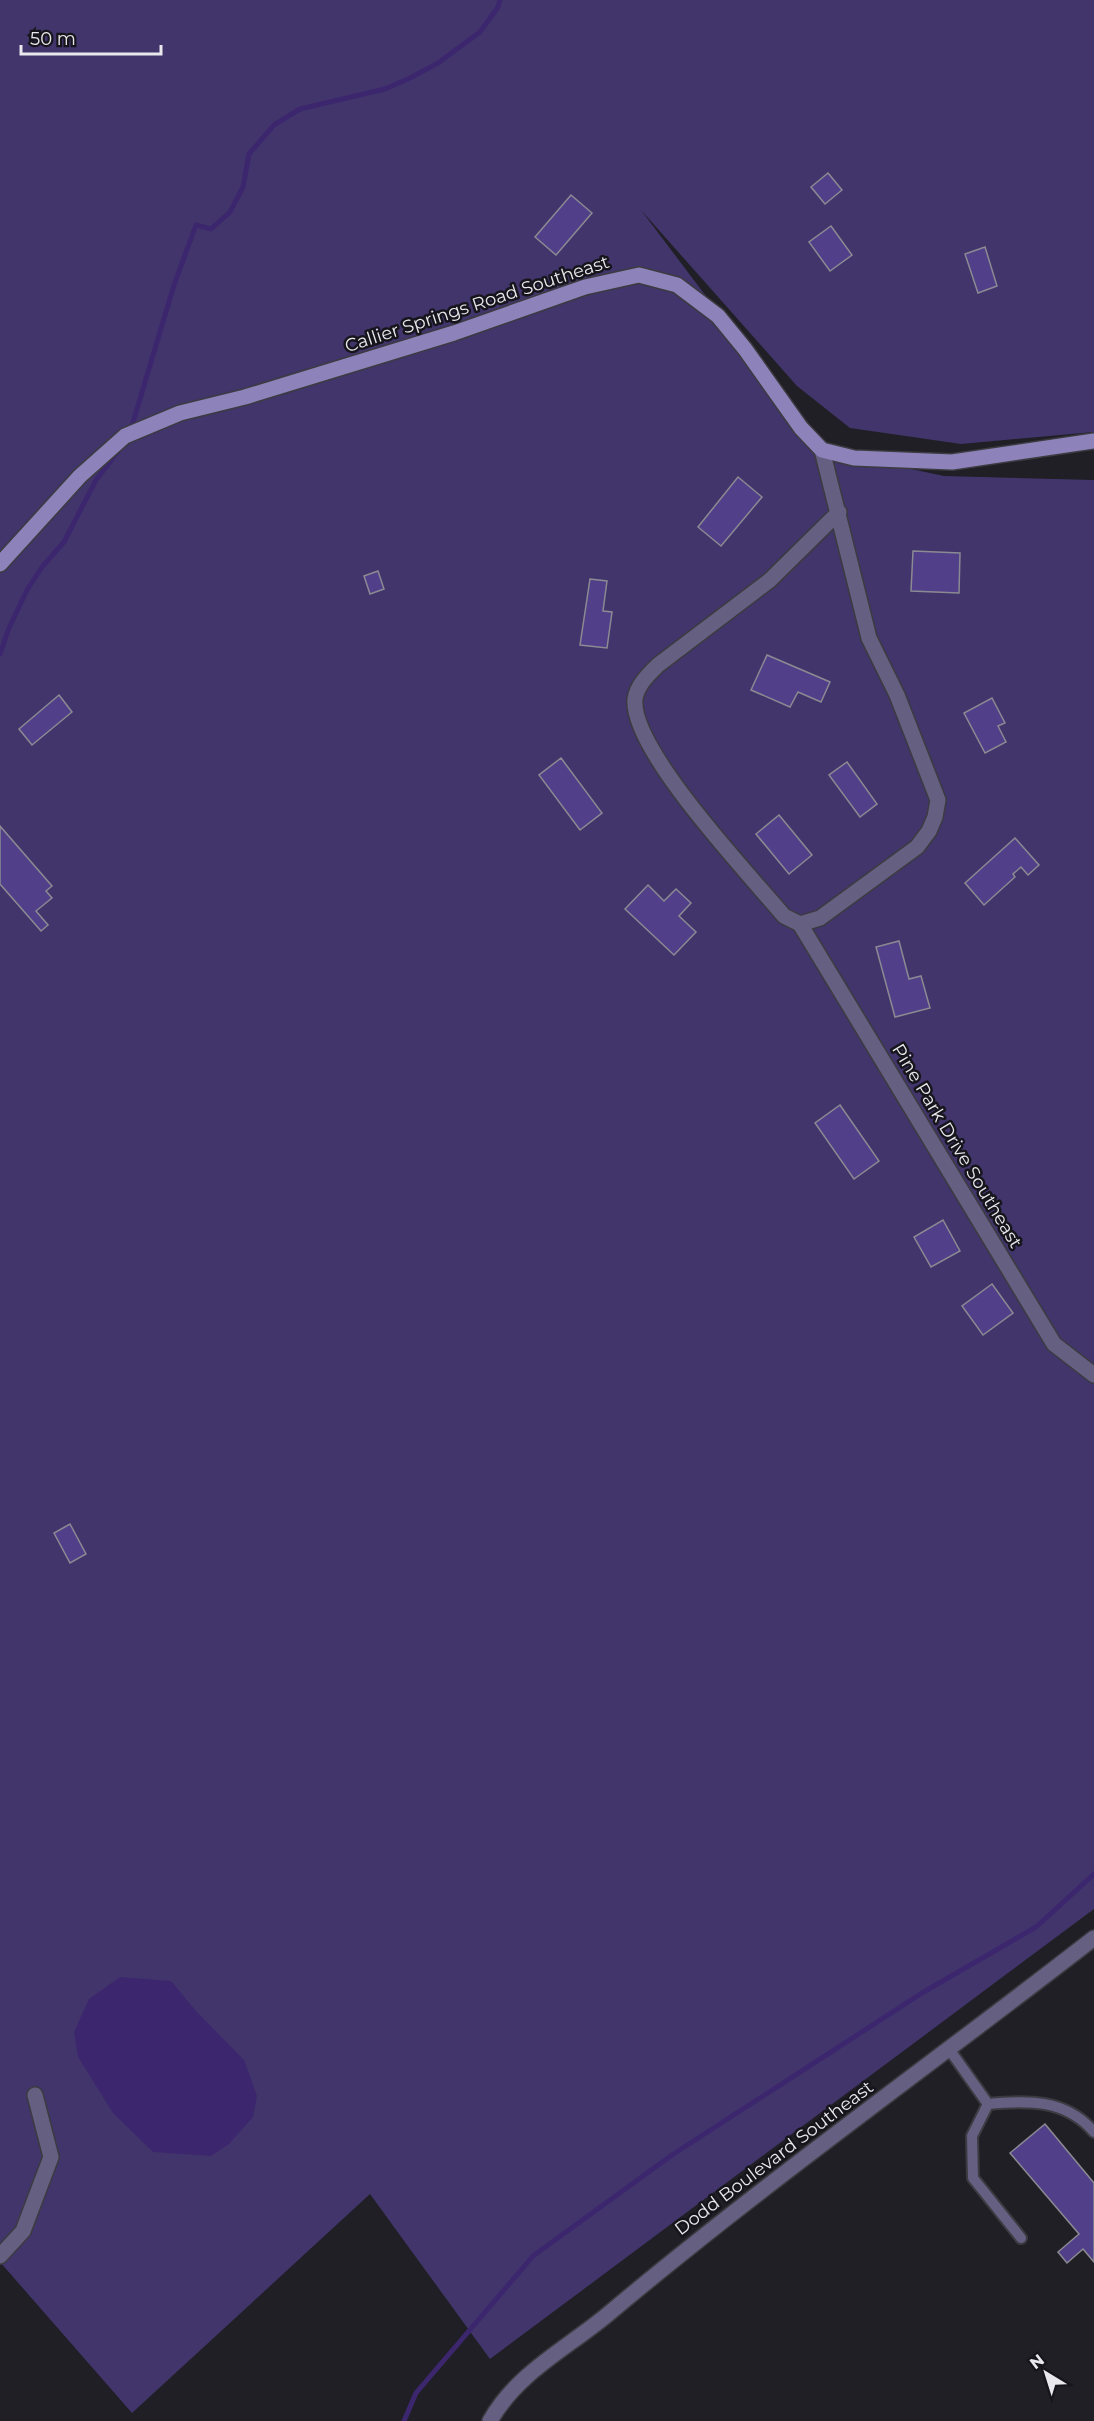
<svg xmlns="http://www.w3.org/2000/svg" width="1094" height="2421" font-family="Montserrat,sans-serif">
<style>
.green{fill:#42356b}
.water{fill:#3c276f}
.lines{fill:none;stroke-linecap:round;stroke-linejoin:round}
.stream{stroke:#3c276f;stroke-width:5}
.building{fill:#523f8a;stroke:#8b8a92;stroke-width:1.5}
.lane-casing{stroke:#3c3b41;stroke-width:14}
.street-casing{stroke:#3c3b41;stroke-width:18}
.secondary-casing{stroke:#3c3b41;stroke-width:18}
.lane{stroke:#655f81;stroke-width:10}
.street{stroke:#655f81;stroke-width:15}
.secondary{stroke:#8d83ba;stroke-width:15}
.labels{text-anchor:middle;stroke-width:5;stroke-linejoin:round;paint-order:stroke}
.street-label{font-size:18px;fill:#e9e8ed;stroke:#16151c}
</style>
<rect width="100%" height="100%" fill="#201f25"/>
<path class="green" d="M0,0H1094V432L961,444L850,428L797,386L641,210L822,450L944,476L1094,480V1909L490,2359L370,2194L132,2413L0,2262Z"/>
<path class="water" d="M120,1977L171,1981L196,2011L244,2060L257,2096L253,2117L229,2144L211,2156L153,2152L113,2113L78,2057L74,2032L89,1999Z"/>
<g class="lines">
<g class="stream">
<path d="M131,429L174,285L196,225L211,229L230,212L243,187L249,154L274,125L300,109L385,89L410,78L438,63L480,32L498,7L500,0"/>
<path d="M0,654L9,628L27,590L42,567L64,542L96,480L119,450"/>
<path d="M404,2421L416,2393L533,2256L672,2155L922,1993L1036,1927L1094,1874"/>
</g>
</g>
<g class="building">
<path d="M828,173L842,190L825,204L811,187Z"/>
<path d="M571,195L592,213L556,255L535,237Z"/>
<path d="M831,226L852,255L830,271L809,242Z"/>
<path d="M985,247L997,286L978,293L965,254Z"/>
<path d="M738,477L762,497L721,546L698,527Z"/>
<path d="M913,551L960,553L959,593L911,591Z"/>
<path d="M378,571L384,589L370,594L364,576Z"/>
<path d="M590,579L607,581L603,611L612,612L607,648L580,645Z"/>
<path d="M767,655L830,682L821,702L798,692L790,707L751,690Z"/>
<path d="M59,695L72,712L32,745L19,729Z"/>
<path d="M992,698L1005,723L998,726L1006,742L985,753L964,713Z"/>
<path d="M561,758L602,813L580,830L539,775Z"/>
<path d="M847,762L877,804L860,817L829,775Z"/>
<path d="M779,815L812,855L789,874L756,834Z"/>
<path d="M0,826L52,886L46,891L52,898L36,911L48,925L41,931L0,884Z"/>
<path d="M1015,838L1039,865L1028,875L1021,867L1013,874L1015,877L984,905L965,883Z"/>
<path d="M648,885L664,901L676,889L691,903L679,916L696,932L674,955L625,909Z"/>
<path d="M899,941L909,979L921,976L930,1008L895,1017L876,947Z"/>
<path d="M840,1105L879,1161L854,1179L815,1123Z"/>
<path d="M943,1220L960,1251L931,1267L914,1237Z"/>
<path d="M992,1284L1013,1313L983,1335L962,1306Z"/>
<path d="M70,1524L86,1554L70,1563L54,1533Z"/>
<path d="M1045,2124L1094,2183V2262L1083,2249L1067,2263L1058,2252L1079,2234L1010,2153Z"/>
</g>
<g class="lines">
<g class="lane-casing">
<g id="lane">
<path d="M949,2049L988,2104C1027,2100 1066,2099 1094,2132"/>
<path d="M988,2104L972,2136L973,2178L1021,2238"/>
</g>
</g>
<g class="street-casing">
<g id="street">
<path d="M822,450L869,638L897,695L938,800L935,817L929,831L917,847L820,918L800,924L784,916C750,875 630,749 635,699C637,685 649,674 658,665L770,580L839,512"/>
<path d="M800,924L1054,1344L1094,1375"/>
<path d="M0,2256L23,2231L51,2157L35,2095"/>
<path d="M490,2421C517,2373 566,2349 607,2315C764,2183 932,2064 1094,1938"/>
</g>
</g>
<g class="secondary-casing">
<path id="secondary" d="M0,564L80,476L125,436L180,413L245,397L454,333L585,287L639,275L677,285L718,316L745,349L801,428L822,450L854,458L952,462L1094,441"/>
</g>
<use href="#lane" class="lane"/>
<use href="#street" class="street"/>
<use href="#secondary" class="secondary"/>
</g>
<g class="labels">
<g class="street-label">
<text transform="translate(477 304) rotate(-18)" y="6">Callier Springs Road Southeast</text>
<text transform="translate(957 1146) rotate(59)" y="6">Pine Park Drive Southeast</text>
<text transform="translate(774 2158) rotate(-37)" y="6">Dodd Boulevard Southeast</text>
</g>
</g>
<g transform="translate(1046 2373) rotate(322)" stroke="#16151c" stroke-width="4.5" paint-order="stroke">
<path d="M0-4.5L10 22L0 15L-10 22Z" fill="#e9e8ed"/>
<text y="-9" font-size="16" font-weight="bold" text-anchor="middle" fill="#e9e8ed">N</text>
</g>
<path d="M21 45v9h140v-9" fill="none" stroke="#e9e8ed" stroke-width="3"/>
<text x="30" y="45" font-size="18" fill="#e9e8ed" stroke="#16151c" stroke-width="4.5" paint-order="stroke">50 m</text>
</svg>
